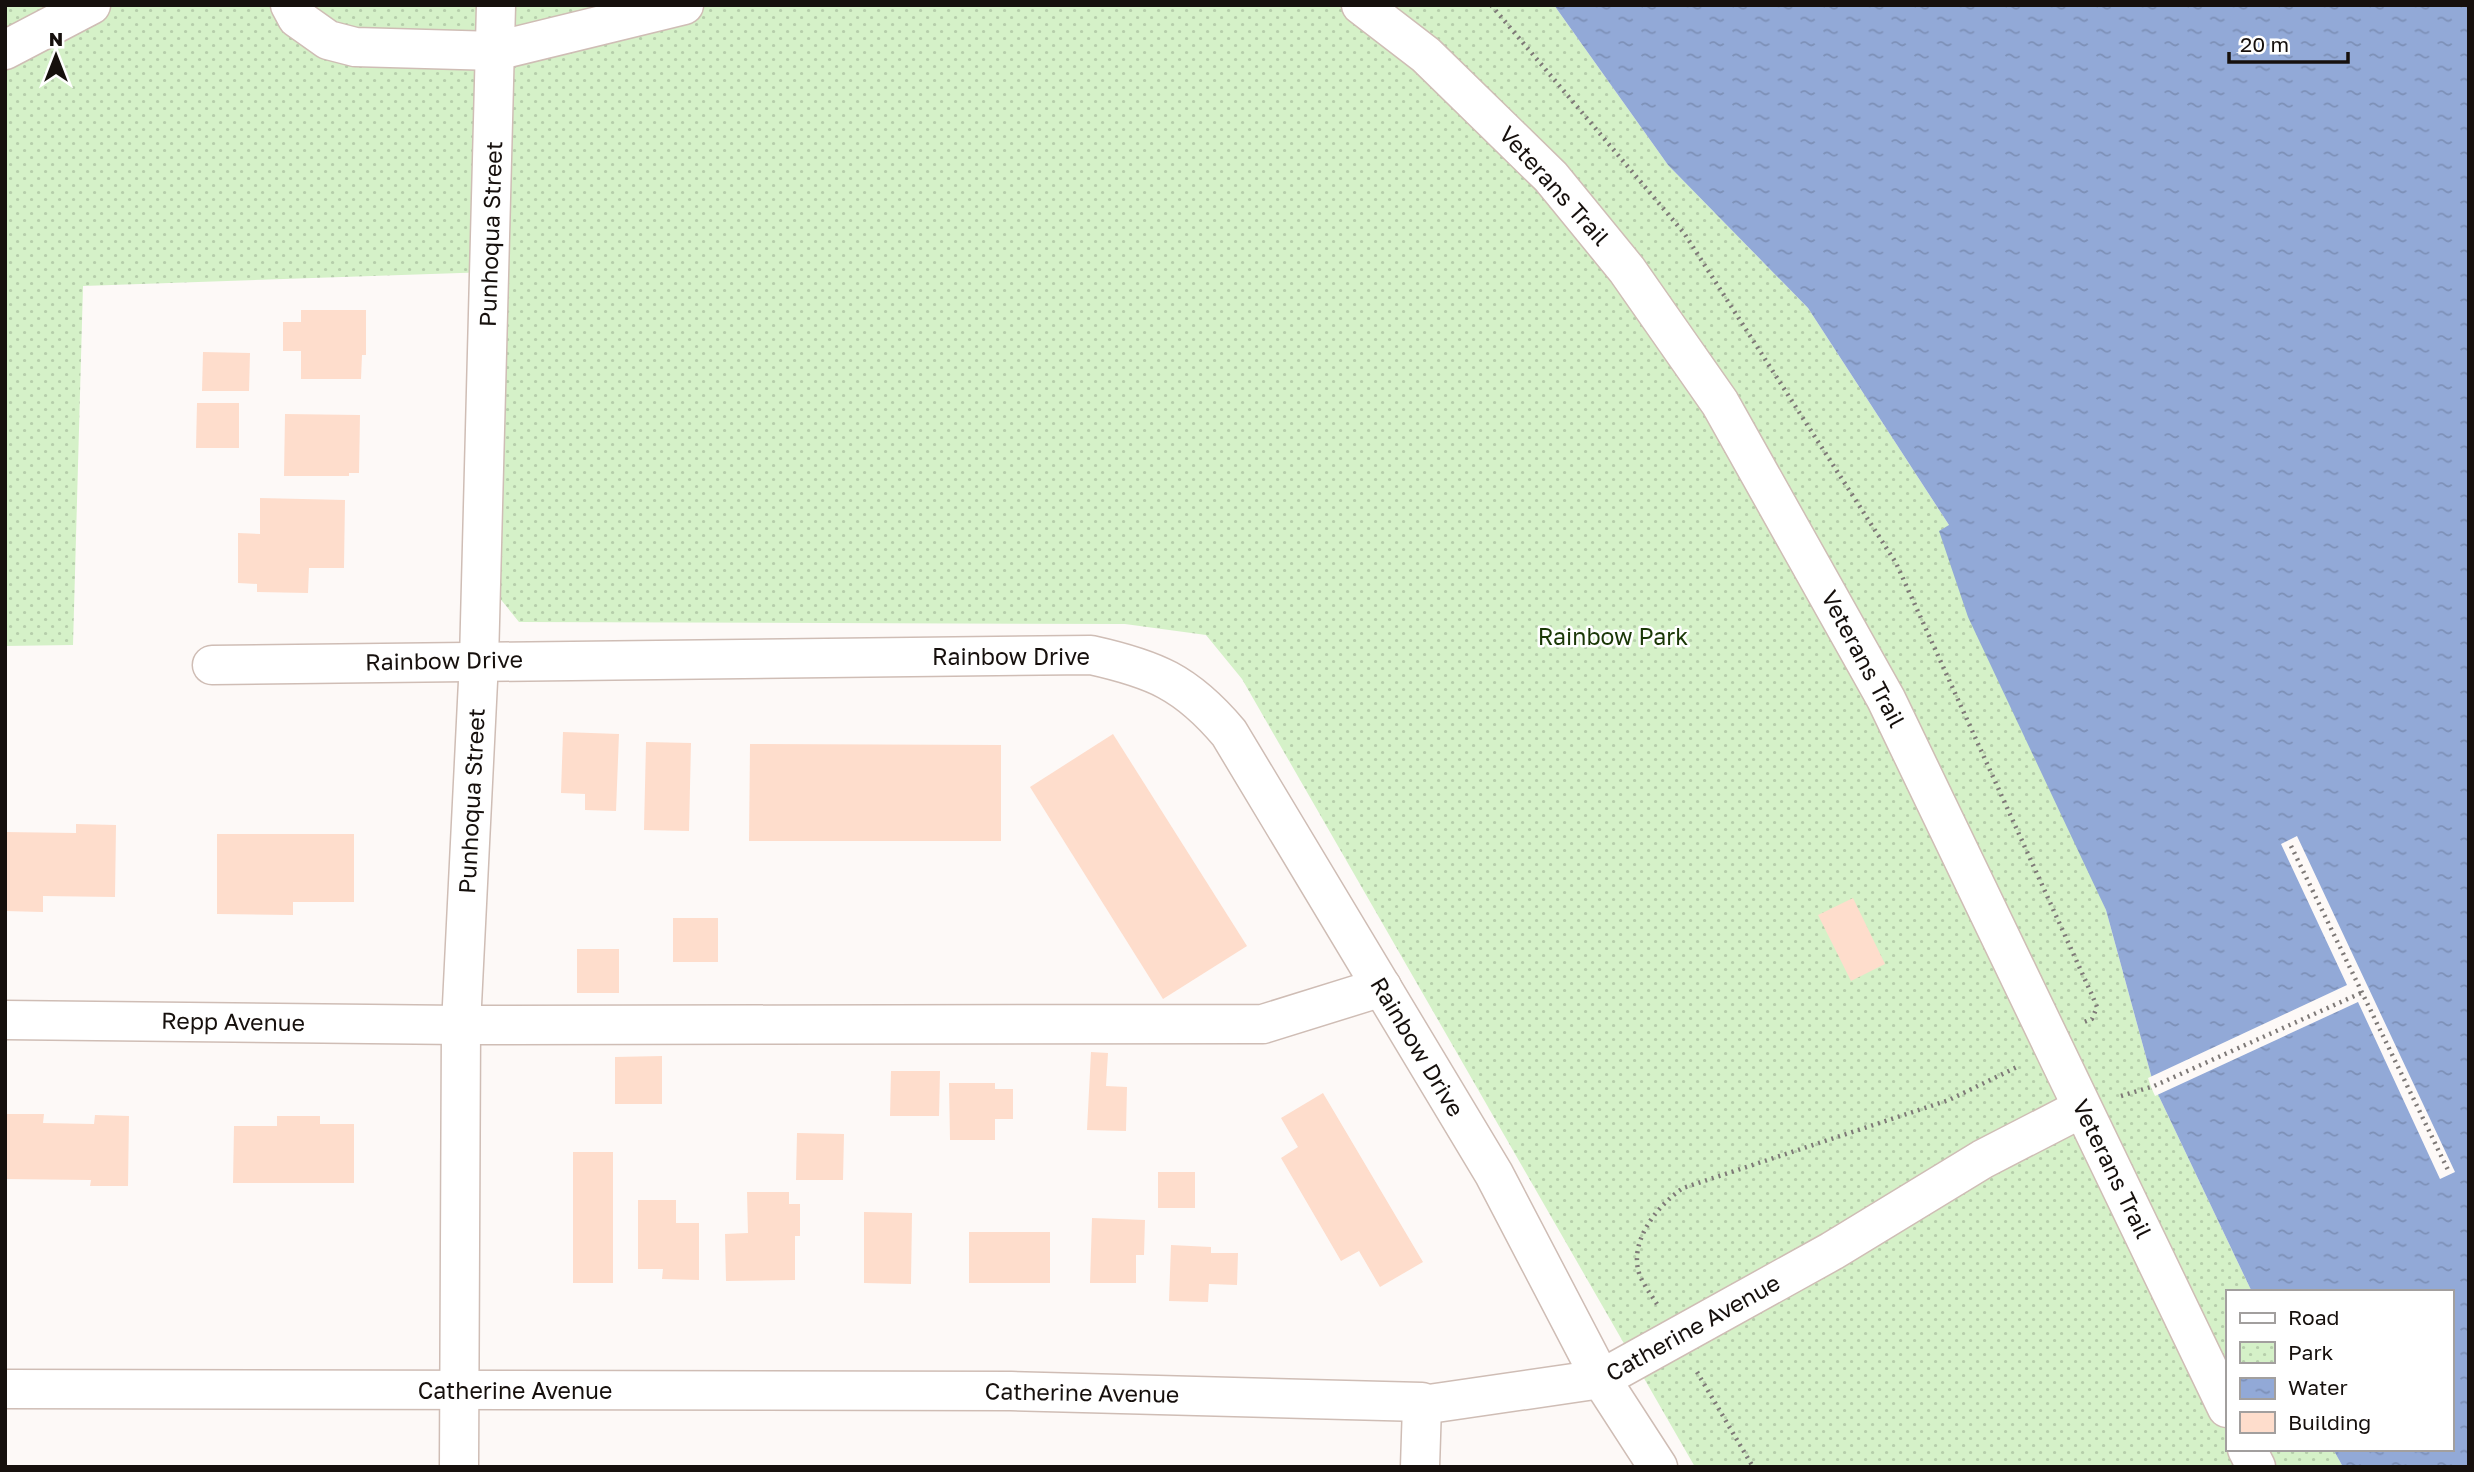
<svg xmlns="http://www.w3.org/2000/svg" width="2474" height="1472" font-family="'Golos Text',sans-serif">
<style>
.park{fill:url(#park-dots)}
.water{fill:url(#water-ripples)}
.pier{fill:#fdf9f7}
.building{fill:#feddcc}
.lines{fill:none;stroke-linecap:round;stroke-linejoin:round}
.minor-casing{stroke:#cfbdb5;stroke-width:41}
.path{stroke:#7e7977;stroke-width:4.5;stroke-dasharray:2 5;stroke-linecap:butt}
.minor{stroke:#fff;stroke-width:38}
.labels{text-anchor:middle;stroke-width:5;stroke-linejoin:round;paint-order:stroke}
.street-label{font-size:23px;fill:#16100d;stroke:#fff}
.park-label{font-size:23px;fill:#1a3706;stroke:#fff}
</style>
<defs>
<pattern id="park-dots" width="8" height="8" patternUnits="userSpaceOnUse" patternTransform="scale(1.75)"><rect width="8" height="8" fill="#d5f1c8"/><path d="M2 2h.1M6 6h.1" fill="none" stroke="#b6ceab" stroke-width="1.8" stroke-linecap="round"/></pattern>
<pattern id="water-ripples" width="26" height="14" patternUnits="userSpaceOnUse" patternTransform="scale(1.75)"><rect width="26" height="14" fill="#92a9d7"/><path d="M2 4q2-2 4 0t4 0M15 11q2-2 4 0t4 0" fill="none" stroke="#7d90b7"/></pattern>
</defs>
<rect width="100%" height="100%" fill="#fdf9f7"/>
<path class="park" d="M5,5H1554L1668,165L1808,308L1949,525L2106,910L2154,1086L2252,1292H2227V1449H2333L2343,1467H1695L1242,679L1206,635L1125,624L519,622L498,596L490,272L83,286L73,645L5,646Z"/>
<path class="water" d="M1554,5H2469V1467H2343L2333,1449H2451V1292H2252L2154,1086L2106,910L1968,617L1939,531L1949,525L1808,308L1668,165Z"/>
<path class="pier" d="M2297,836L2455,1172L2440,1179L2358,1002L2155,1096L2151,1087L2148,1078L2347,985L2281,844Z"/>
<g class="building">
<path d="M301,310H366V355H362L361,379H301V351H283V322H301Z"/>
<path d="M203,352L250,353L249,391H202Z"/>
<path d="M197,403H239V448H196Z"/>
<path d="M285,414L360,415L359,473H349V476H284Z"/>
<path d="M260,498L345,500L344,568H309L308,593L257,592V584L238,583V533L260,534Z"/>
<path d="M563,732L619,734L616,811L585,810V794L561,793Z"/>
<path d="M1113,734L1247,946L1163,999L1030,787Z"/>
<path d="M646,742L691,743L689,831L644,830Z"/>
<path d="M750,744L1001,745V841H749Z"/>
<path d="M76,824L116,825L115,897L43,896V912L5,911V832L76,833Z"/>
<path d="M217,834H354V902H293V915L217,914Z"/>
<path d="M1853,898L1885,964L1851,981L1818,915Z"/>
<rect x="673" y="918" width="45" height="44"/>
<rect x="577" y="949" width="42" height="44"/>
<path d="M1091,1052L1108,1053L1106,1086L1127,1087L1126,1131L1087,1130Z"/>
<path d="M662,1056V1104H615V1057Z"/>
<path d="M891,1071H940L939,1116H890Z"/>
<path d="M949,1083H995V1089H1013V1119H995V1140H950Z"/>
<path d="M1323,1093L1423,1262L1380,1287L1359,1251L1341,1261L1281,1158L1298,1147L1281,1118Z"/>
<path d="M5,1114H44L43,1123L94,1124L95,1115L129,1116L128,1186H90L91,1180L5,1179Z"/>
<path d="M277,1116H320V1124H354V1183H233L234,1126H277Z"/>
<path d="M797,1133L844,1134L843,1180H796Z"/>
<rect x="573" y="1152" width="40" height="131"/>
<rect x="1158" y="1172" width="37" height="36"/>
<path d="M747,1192H789V1204H800V1236H795V1280L726,1281L725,1234L748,1233Z"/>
<path d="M638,1200H676V1223H699V1280L662,1279L663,1269H638Z"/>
<path d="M864,1212L912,1213L911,1284L864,1283Z"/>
<path d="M1092,1218L1145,1220L1144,1255H1136V1283H1090Z"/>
<rect x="969" y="1232" width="81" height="51"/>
<path d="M1171,1245L1211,1247V1253H1238L1237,1285L1209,1284L1208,1302L1169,1301Z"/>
</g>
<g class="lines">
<g class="minor-casing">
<g id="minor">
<path d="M290,5L297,18L328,40L355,47L496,51L684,5"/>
<path d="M1361,5L1426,55L1551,177L1627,270L1720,403L1886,699L2227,1408"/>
<path d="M5,50L91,5"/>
<path d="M212,665L1091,655C1154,669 1186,682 1229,733L1494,1174L1601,1379L1658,1467"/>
<path d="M5,1020L461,1025L1263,1024L1382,987"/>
<path d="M5,1389L1011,1391L1422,1402V1405L1601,1379L1832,1251L1983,1159L2082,1108"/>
<path d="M2247,1449L2256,1467"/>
<path d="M459,1467L461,1025L479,661L496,5"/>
<path d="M1420,1467L1422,1405"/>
</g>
</g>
<g class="path">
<path d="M1491,5L1684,233L1896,563L2092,995L2097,1007L2092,1019L2084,1022"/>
<path d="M2291,846L2448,1170"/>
<path d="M2121,1096L2154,1086L2361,993"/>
<path d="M1657,1304C1651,1295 1644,1285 1640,1276C1627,1242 1658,1205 1683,1188L1949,1100L2019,1066"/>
<path d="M1697,1372L1753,1467"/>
</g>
<use href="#minor" class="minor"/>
</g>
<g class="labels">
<g class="street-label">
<text transform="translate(1554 186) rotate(48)" y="8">Veterans Trail</text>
<text transform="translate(491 234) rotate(-88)" y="8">Punhoqua Street</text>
<text x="1011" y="665">Rainbow Drive</text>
<text transform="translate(1863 659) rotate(62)" y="8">Veterans Trail</text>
<text transform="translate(444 661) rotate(-1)" y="8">Rainbow Drive</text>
<text transform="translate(472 801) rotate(-87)" y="8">Punhoqua Street</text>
<text transform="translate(233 1022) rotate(1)" y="8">Repp Avenue</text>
<text transform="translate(1417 1047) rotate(59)" y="8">Rainbow Drive</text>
<text transform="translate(2112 1169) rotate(64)" y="8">Veterans Trail</text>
<text transform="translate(1693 1328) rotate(-29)" y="8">Catherine Avenue</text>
<text x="515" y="1399">Catherine Avenue</text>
<text transform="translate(1082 1393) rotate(1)" y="8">Catherine Avenue</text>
</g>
<g class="park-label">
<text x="1613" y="645">Rainbow Park</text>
</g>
</g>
<rect width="2474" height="1472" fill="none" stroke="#16100d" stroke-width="14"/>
<rect x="2226" y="1290" width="228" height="161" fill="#ffffff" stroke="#a29f9e" stroke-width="2"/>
<rect x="2240" y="1313" width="35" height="10" fill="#ffffff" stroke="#a29f9e" stroke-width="2"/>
<text x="2288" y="1325" font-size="21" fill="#16100d">Road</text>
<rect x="2240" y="1342" width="35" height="21" fill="url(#park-dots)" stroke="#a29f9e" stroke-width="2"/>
<text x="2288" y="1360" font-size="21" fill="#16100d">Park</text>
<rect x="2240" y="1378" width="35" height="21" fill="url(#water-ripples)" stroke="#a29f9e" stroke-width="2"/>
<text x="2288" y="1395" font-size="21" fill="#16100d">Water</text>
<rect x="2240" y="1412" width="35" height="21" fill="#feddcc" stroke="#a29f9e" stroke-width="2"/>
<text x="2288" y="1430" font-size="21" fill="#16100d">Building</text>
<g transform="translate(56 56)" stroke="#ffffff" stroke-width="5" paint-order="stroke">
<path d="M0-5L12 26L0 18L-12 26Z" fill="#16100d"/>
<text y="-10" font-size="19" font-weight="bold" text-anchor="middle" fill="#16100d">N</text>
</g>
<path d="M2229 52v10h119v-10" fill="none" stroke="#16100d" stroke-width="3.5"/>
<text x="2240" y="52" font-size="21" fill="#16100d" stroke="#ffffff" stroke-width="5" paint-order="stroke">20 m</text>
</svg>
